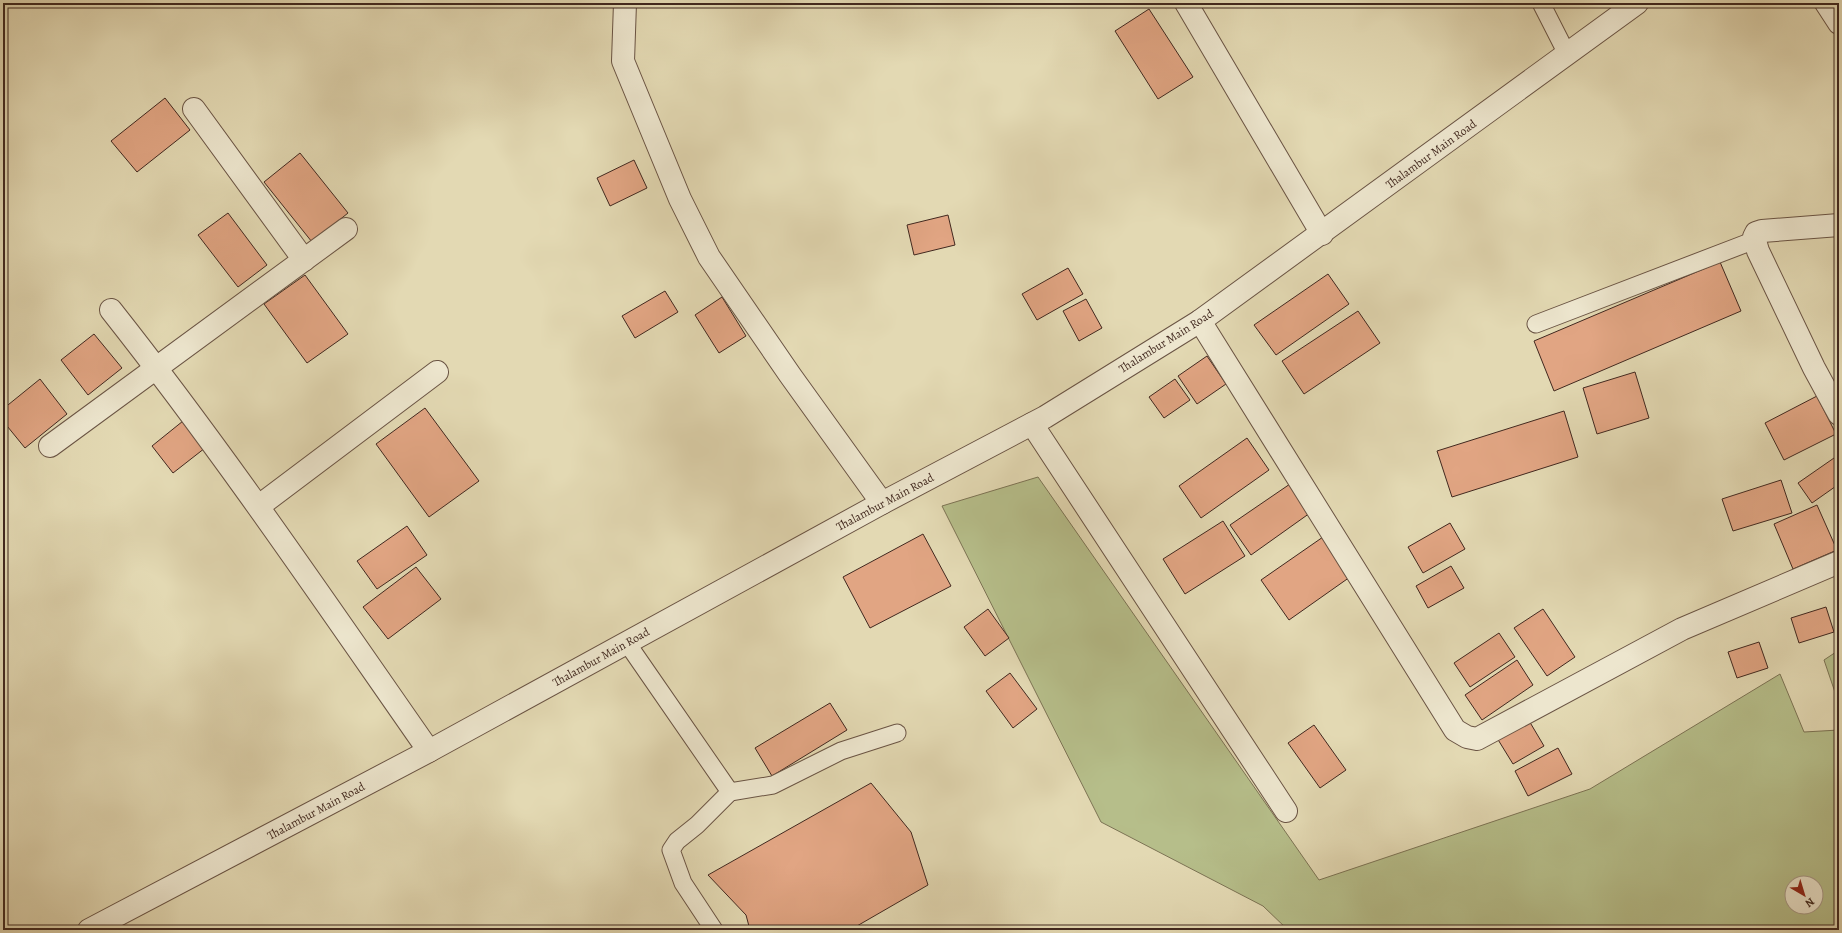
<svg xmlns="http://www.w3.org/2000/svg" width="1842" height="933" font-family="Alegreya,serif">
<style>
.green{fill:#b6be8a;stroke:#7c7354;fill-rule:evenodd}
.building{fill:#e1a583;stroke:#41281f}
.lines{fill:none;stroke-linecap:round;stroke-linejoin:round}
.service-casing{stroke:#6a5444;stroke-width:19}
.minor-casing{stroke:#6a5444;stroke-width:24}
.tertiary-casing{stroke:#6a5444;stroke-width:24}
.service{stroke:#ede6ce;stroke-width:17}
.minor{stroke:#ede6ce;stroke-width:22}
.tertiary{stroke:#ede6ce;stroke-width:22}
.labels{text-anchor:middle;stroke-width:3;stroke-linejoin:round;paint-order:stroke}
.street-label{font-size:12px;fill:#41281f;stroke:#ede6ce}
</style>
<rect width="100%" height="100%" fill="#e3d9b3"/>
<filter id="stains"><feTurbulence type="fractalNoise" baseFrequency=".005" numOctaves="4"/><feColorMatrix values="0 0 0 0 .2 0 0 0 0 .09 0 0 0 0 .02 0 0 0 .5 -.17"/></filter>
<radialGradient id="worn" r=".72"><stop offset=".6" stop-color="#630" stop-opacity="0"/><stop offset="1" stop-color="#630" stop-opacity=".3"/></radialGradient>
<g class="green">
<path d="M1038,477L1319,880L1590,789L1780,674L1804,732L1839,730V930H1288L1263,906L1101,822L942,506ZM1792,883H1816V907H1792Z"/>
<path d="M1839,650V704L1824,660Z"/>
</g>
<g class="building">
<path d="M1149,9L1193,77L1158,99L1115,31Z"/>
<path d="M165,98L190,130L137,172L111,141Z"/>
<path d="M300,153L348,213L312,242L264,182Z"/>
<path d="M634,160L647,188L610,206L597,178Z"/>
<path d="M228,213L267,265L238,287L198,235Z"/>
<path d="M948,215L955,245L914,255L907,225Z"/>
<path d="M1720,262L1741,311L1554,391L1534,341Z"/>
<path d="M1068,268L1083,294L1037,320L1022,294Z"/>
<path d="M1328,274L1349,304L1276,355L1254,325Z"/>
<path d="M305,275L348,334L307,363L264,304Z"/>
<path d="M665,291L678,312L635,338L622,316Z"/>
<path d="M722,297L746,336L719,353L695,315Z"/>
<path d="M1086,299L1102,328L1079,341L1063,311Z"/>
<path d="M1358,311L1380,343L1304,394L1282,361Z"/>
<path d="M94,334L122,368L88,395L61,360Z"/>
<path d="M1207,356L1226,384L1197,404L1178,376Z"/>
<path d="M1635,372L1649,418L1597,434L1583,388Z"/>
<path d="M40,379L67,414L25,448L3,421V409Z"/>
<path d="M1175,379L1190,400L1164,418L1149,397Z"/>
<path d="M1817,396L1836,434L1784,460L1765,423Z"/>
<path d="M425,408L479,481L429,517L376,444Z"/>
<path d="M1564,411L1578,457L1452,497L1437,451Z"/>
<path d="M183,421L205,448L173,473L152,446Z"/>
<path d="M1247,438L1269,470L1201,518L1179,486Z"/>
<path d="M1834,458L1839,466V484L1812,503L1798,483Z"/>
<path d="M1781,480L1792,513L1733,531L1722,499Z"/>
<path d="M1290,484L1310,513L1251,555L1230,525Z"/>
<path d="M1817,505L1837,550L1793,569L1774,524Z"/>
<path d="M1223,521L1245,556L1185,594L1163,559Z"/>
<path d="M1450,523L1465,549L1423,573L1408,547Z"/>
<path d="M407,526L427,555L377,589L357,561Z"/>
<path d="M923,534L951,586L870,628L843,577Z"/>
<path d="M1323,537L1350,577L1289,620L1261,580Z"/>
<path d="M1451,566L1464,588L1428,608L1416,586Z"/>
<path d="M416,567L441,599L388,639L363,607Z"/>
<path d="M1826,607L1834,632L1799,643L1791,618Z"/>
<path d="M988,609L1009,638L985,656L964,627Z"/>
<path d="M1543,609L1575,657L1547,676L1514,628Z"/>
<path d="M1499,633L1515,657L1470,687L1454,663Z"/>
<path d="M1759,642L1768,668L1737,678L1728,652Z"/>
<path d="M1517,660L1533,685L1482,720L1465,695Z"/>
<path d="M1010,673L1037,709L1013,728L986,691Z"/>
<path d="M830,703L847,730L772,776L755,748Z"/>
<path d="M1528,719L1544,746L1513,764L1497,738Z"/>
<path d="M1314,725L1346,770L1320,788L1288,743Z"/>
<path d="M1558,748L1572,774L1528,796L1515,771Z"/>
<path d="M871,783L911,832L928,885L850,930H750L746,915L708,875Z"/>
</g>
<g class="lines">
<g class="service-casing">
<g id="service">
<path d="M1541,3L1567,54"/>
<path d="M1536,324L1755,240"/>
<path d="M627,643L730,792L697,825L677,841L671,850L683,883L714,930"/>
<path d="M730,792L773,785L841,751L897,733"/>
</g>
</g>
<g class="minor-casing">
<g id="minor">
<path d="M625,3L623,61L680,199L709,257L790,375L882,503"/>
<path d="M1186,3L1322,234"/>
<path d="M1826,3L1839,23"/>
<path d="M194,109L304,260"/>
<path d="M1839,225L1762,231L1756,233L1754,237L1758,251L1814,368L1839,414"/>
<path d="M111,310C224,453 325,602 429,751"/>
<path d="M1200,321L1455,730L1467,737L1477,739L1682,629L1839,562"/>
<path d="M1032,424L1286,811"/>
<path d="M50,446L346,229"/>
<path d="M259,506L437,372"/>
</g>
</g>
<g class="tertiary-casing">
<path id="tertiary" d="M89,930L429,751L882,503L1045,417L1200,321L1637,3"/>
</g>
<use href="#service" class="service"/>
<use href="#minor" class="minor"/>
<use href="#tertiary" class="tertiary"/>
</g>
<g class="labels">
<g class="street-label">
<text transform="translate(1431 154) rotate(-36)" y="4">Thalambur Main Road</text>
<text transform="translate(1166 341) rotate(-32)" y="4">Thalambur Main Road</text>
<text transform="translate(885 502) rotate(-28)" y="4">Thalambur Main Road</text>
<text transform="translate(601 657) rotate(-29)" y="4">Thalambur Main Road</text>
<text transform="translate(316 811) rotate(-28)" y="4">Thalambur Main Road</text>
</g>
</g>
<rect width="1842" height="933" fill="none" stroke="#e3d9b3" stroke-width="16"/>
<rect x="4" y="4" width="1834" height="925" fill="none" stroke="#41281f" stroke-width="2"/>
<rect x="8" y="8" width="1826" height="917" fill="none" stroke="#41281f"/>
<g transform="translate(1804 895) rotate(142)"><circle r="19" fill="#ede6ce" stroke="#a89a88"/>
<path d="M0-3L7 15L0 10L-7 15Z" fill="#8f2418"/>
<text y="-6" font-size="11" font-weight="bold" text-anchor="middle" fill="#41281f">N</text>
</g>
<rect width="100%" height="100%" filter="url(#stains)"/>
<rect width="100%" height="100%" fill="url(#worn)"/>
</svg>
